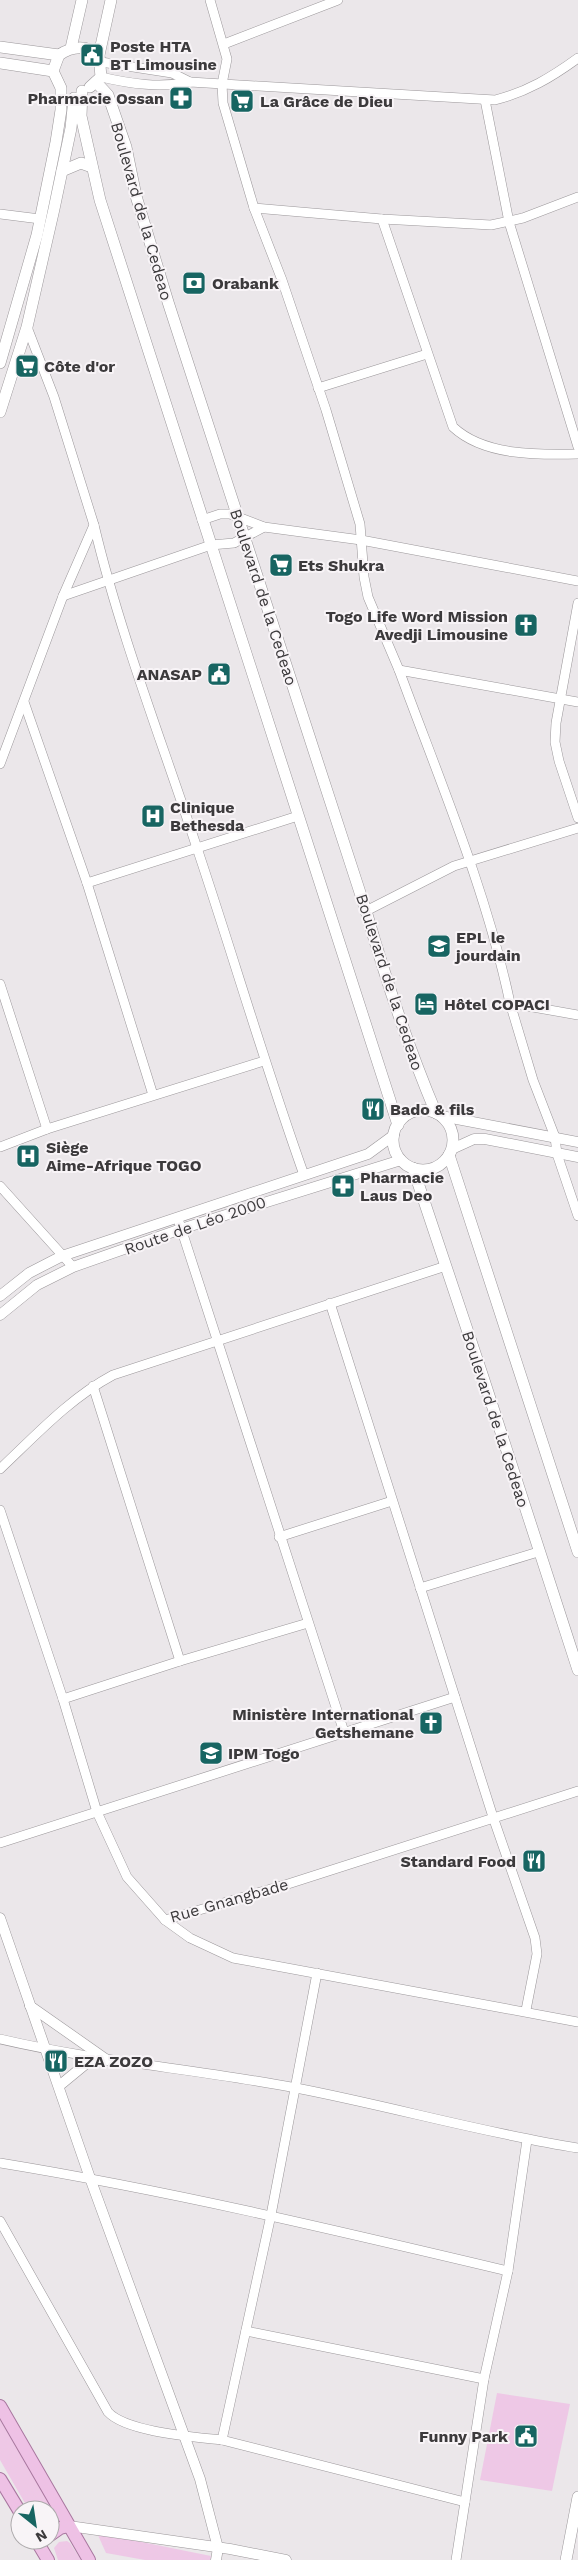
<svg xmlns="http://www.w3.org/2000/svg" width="578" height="2560" font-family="'Work Sans',sans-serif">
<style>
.green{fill:#eec8e6}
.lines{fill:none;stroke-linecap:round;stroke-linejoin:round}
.minor-casing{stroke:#9b979a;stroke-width:10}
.tertiary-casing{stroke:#9b979a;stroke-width:11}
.secondary-casing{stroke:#9b979a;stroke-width:12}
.primary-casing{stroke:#a8779f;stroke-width:14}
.minor{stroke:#fff;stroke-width:9}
.tertiary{stroke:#fff;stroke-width:10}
.secondary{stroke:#fff;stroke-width:11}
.primary{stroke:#eec1e5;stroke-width:12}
.labels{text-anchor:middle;stroke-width:4;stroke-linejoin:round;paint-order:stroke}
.poi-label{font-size:16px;font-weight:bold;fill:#3c3a3c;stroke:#f8f4f7;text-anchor:start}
.street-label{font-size:16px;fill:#3c3a3c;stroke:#f8f4f7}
</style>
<rect width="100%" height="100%" fill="#ebe7ea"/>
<g class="green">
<path d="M497,2393L570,2404L552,2491L480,2480Z"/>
<path d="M0,2420L59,2520L50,2525V2510H29L0,2460Z"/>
<path d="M97,2533L211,2556L210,2560H145L106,2553Z"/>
<path d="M67,2541L70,2543L81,2560H58L54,2548L59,2542Z"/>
</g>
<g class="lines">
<g class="minor-casing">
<g id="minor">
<path d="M210,0L227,59L222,84L223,103L254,208L282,280L326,410L360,524L364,577L368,597L399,670L578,702"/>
<path d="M224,44L338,0"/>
<path d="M101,62L172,73L190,82"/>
<path d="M101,77C131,84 160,88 190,82L495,100C527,92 552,77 578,58"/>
<path d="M485,100L509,222L578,447"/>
<path d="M254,208L382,219L491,225L523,218L578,197"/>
<path d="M0,214L40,219"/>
<path d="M382,219L453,427C484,456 538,455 578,454"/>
<path d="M318,388L427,354"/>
<path d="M202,520L220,514H230L264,527L361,540L578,581"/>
<path d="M94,525C120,634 161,739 196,845C233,955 265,1066 304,1175"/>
<path d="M63,596L211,545L234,543L264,527"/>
<path d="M578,603L556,723L555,742L559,761L578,818"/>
<path d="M399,670C439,779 486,889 510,1003L578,1015"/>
<path d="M24,702L87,883L153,1095"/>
<path d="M0,764L63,596L94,525L54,397L27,327"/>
<path d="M87,883L298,816"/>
<path d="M366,911L454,866L578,828"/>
<path d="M0,984L47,1129"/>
<path d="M510,1003L533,1080L555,1137L557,1154L578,1216"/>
<path d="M0,1147L47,1129L264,1061"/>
<path d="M0,1186L73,1267"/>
<path d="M179,1222L344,1732"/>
<path d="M330,1303L493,1817L535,1938L537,1954L526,2010"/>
<path d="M93,1386L180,1661"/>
<path d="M0,1469C36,1435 70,1398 113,1375L446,1266"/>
<path d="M0,1510L63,1699L97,1812L127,1877L165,1920L288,1884L578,1791"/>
<path d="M279,1537L392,1501"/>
<path d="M420,1588L538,1552"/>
<path d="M63,1699L180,1661L308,1623"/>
<path d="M0,1843L455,1697"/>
<path d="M165,1920L190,1938L233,1958L578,2022"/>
<path d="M0,2039C98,2062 198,2069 296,2088C390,2106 483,2133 578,2148"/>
<path d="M0,2163C171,2191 339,2231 508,2271"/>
<path d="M0,2221L108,2412C126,2432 195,2437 222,2440L465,2502"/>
<path d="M246,2331L484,2379"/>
<path d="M222,2440L271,2215L317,1973"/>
<path d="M456,2560L484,2379L508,2271L527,2140"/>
</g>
</g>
<g class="tertiary-casing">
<g id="tertiary">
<path d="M441,1116L578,1142"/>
<path d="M452,1149L474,1139H485L578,1157"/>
<path d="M0,1296L29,1273L62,1256L368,1154L394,1135"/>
<path d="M0,1315L37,1285L73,1267L181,1229L401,1160"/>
<path d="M0,1918L90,2178L200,2479L218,2548L216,2560"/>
<path d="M30,2006L107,2060"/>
<path d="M59,2086L93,2058"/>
<path d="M69,2526L230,2549L286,2560"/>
</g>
</g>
<g class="secondary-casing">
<g id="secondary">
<path d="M0,47L59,55"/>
<path d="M71,48L82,0"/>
<path d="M0,63L53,71"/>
<path d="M96,82L108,95L126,147L136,196L168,302L366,911C386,980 408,1047 436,1113"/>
<path d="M90,87L101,77L99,55L111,0"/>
<path d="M82,91L81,116L100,200L398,1125"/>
<path d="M62,171L81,163L92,167"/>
<path d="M0,363L37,235L56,142L61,110V88L53,71L59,55C72,46 86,45 99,55"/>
<path d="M0,412L27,327L54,209L71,128L74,98"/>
<circle cx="423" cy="1140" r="30"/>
<path d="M449,1155L578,1552"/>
<path d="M413,1168L483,1377L578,1670"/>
<path d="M566,2560L578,2497"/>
</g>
</g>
<g class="primary-casing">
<g id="primary">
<path d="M0,2406L89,2560"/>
<path d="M0,2479L20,2512"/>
<path d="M50,2535L60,2528L69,2526"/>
<path d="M36,2540L48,2560"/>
</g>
</g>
<use href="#minor" class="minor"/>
<use href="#tertiary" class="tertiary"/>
<use href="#secondary" class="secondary"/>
<use href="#primary" class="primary"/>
</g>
<defs>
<g id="civic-square" transform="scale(1.25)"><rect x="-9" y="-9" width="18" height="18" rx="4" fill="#176562" stroke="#f8f4f7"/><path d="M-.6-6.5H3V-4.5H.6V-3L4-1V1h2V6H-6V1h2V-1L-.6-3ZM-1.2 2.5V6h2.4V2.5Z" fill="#fff"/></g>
<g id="pharmacy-square" transform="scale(1.25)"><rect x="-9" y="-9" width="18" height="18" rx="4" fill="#176562" stroke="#f8f4f7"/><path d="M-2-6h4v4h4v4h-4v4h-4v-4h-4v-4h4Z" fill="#fff"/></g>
<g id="supermarket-square" transform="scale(1.25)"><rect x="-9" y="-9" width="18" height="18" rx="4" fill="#176562" stroke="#f8f4f7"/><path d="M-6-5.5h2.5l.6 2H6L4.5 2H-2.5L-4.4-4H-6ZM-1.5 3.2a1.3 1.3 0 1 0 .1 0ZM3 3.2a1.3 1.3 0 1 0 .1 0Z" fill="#fff"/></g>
<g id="bank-square" transform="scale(1.25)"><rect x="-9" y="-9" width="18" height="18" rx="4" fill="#176562" stroke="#f8f4f7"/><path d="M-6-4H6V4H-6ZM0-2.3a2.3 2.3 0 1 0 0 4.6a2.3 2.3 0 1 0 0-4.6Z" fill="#fff"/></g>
<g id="church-square" transform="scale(1.25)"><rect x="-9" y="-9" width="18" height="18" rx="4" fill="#176562" stroke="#f8f4f7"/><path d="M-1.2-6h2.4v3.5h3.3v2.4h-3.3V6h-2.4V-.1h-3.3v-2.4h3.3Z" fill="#fff"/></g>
<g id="hospital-square" transform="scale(1.25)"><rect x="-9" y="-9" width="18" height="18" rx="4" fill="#176562" stroke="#f8f4f7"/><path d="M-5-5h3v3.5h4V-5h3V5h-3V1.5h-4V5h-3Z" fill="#fff"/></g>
<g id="school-square" transform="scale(1.25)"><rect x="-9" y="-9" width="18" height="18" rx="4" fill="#176562" stroke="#f8f4f7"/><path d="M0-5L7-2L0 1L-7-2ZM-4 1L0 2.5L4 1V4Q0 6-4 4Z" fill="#fff"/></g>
<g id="hotel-square" transform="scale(1.25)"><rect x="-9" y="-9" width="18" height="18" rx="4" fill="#176562" stroke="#f8f4f7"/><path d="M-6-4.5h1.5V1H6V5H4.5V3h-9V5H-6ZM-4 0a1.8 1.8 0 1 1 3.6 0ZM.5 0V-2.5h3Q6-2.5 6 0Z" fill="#fff"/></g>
<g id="restaurant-square" transform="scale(1.25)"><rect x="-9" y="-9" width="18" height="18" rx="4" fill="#176562" stroke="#f8f4f7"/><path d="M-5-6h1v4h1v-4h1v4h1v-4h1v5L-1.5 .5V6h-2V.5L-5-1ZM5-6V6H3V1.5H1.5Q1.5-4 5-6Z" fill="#fff"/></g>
<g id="university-square" transform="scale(1.25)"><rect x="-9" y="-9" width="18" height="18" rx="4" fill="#176562" stroke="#f8f4f7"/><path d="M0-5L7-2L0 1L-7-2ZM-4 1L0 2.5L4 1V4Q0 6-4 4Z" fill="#fff"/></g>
</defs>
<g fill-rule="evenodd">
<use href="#civic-square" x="92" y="55"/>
<use href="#pharmacy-square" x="181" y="98"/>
<use href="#supermarket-square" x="242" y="101"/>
<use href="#bank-square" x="194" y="283"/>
<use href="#supermarket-square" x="27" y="366"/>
<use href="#supermarket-square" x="281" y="565"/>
<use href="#church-square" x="526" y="625"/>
<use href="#civic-square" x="219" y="674"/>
<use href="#hospital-square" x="153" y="816"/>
<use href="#school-square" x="439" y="946"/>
<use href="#hotel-square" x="426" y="1004"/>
<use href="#restaurant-square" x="373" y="1109"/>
<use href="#hospital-square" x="28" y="1156"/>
<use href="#pharmacy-square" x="343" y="1186"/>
<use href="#church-square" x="431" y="1723"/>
<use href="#university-square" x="211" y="1753"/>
<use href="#restaurant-square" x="534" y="1861"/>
<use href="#restaurant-square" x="56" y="2061"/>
<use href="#civic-square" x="526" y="2436"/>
</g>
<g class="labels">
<g class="poi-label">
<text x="110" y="52">Poste HTA<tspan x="110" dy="18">BT Limousine</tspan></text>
<text x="164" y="104" text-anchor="end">Pharmacie Ossan</text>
<text x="260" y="107">La Grâce de Dieu</text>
<text x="212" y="289">Orabank</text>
<text x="44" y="372">Côte d'or</text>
<text x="298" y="571">Ets Shukra</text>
<text x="508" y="622" text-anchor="end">Togo Life Word Mission<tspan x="508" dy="18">Avedji Limousine</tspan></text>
<text x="202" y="680" text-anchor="end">ANASAP</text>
<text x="170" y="813">Clinique<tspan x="170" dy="18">Bethesda</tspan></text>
<text x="456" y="943">EPL le<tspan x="456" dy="18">jourdain</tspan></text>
<text x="444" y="1010">Hôtel COPACI</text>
<text x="390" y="1115">Bado &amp; fils</text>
<text x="46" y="1153">Siège<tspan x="46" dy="18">Aime-Afrique TOGO</tspan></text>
<text x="360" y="1183">Pharmacie<tspan x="360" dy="18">Laus Deo</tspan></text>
<text x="414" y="1720" text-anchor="end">Ministère International<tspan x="414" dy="18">Getshemane</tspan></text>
<text x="228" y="1759">IPM Togo</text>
<text x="516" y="1867" text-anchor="end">Standard Food</text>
<text x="74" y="2067">EZA ZOZO</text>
<text x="508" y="2442" text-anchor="end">Funny Park</text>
</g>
<g class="street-label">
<text transform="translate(142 211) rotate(74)" y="6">Boulevard de la Cedeao</text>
<text transform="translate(264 597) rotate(72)" y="6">Boulevard de la Cedeao</text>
<text transform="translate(390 982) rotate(72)" y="6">Boulevard de la Cedeao</text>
<text transform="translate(195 1225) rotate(-19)" y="6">Route de Léo 2000</text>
<text transform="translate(496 1419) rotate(72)" y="6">Boulevard de la Cedeao</text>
<text transform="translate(229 1900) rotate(-16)" y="6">Rue Gnangbade</text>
</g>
</g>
<g transform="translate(35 2525) rotate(150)"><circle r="24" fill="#f8f4f7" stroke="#adaaac"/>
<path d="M0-4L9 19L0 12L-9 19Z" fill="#176562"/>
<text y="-8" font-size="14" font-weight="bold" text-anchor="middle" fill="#3c3a3c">N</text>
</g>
</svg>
